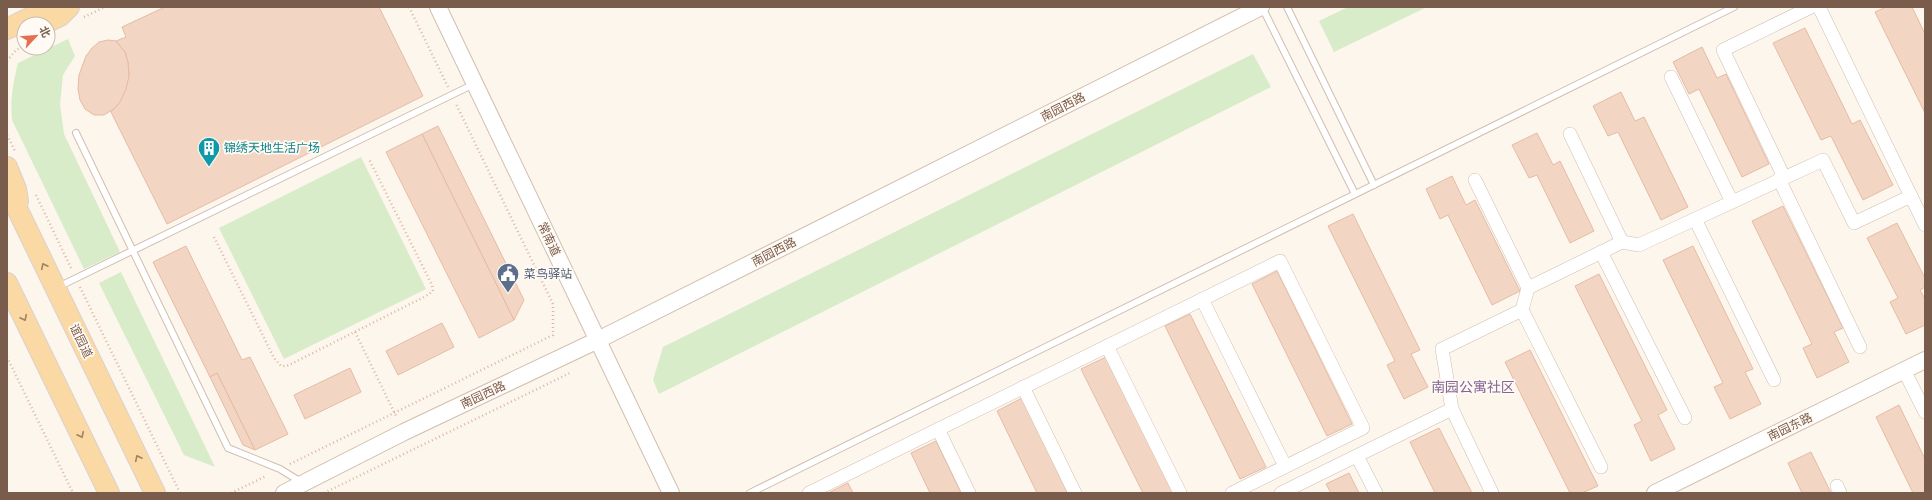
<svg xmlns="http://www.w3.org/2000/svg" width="1932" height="500" font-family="'Golos Text','Noto Sans SC',sans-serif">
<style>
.green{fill:#d8ecc9}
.building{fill:#f3d5c3;stroke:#e6bba3}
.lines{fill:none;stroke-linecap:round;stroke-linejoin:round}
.service-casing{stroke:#d1beb0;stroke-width:8}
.minor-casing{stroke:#d1beb0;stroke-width:14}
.tertiary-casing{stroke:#d1beb0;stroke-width:18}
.primary-casing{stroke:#dad1cd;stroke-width:22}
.path{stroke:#d9b8a5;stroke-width:2.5;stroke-dasharray:1 3;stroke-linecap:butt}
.service{stroke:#fff;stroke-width:6}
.minor{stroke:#fff;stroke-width:13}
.tertiary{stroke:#fff;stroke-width:16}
.primary{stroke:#fbd9a5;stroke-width:20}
.oneway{stroke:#a18267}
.labels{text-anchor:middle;stroke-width:3.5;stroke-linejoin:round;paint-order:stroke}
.street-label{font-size:12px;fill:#7a5c4d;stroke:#fffaf3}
.culture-label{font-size:12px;fill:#0d838f;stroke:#fffaf3;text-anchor:start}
.service-label{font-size:12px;fill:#4e5e75;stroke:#fffaf3;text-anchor:start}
.quarter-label{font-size:14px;fill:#846695;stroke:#fffaf3}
</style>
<rect width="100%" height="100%" fill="#fdf6ec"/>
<g class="green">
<path d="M1348,7H1427L1334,52L1319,21Z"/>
<path d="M68,39L75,56L63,75L60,104L64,134L120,252L84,269L12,120C10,100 13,83 18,63Z"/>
<path d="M1253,54L1271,87L659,394L653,380L663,347Z"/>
<path d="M361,157L426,289L284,359L219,228Z"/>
<path d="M121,272L215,467L184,455L99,283Z"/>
</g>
<g class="building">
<path d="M165,7H379L423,96L167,224L111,112L120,102L129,76L128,62L125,52L116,41L126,37L122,27Z"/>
<path d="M1886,7H1912L1925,34V113L1875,12Z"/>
<path d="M1805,28L1852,124L1860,120L1893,185L1863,200L1831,136L1821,140L1773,43Z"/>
<path d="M108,40L116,41L125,52L128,62L129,76L126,89L120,102L115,108L104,115H94L85,109L80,100L78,89L79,75L86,56L92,48L99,42Z"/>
<path d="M1702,47L1717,78L1726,74L1769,164L1742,177L1699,89L1689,94L1673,62Z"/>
<path d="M1621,92L1635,121L1644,117L1688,207L1661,220L1618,132L1608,136L1593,106Z"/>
<path d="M438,126L524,300L514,320L422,134Z"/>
<path d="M1537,133L1553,165L1560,161L1594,231L1570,243L1537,175L1529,178L1512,145Z"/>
<path d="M422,134L514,320L479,338L386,152Z"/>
<path d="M1452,176L1466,205L1475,200L1520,291L1492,305L1448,215L1440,219L1426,189Z"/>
<path d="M1783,206L1843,328L1834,332L1849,362L1817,378L1803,348L1812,344L1752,221Z"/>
<path d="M1353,214L1420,350L1411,354L1428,387L1404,399L1387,365L1395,361L1328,226Z"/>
<path d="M1897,223L1925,278V287L1920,290L1925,299V325L1906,334L1890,302L1898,298L1867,238Z"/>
<path d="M186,246L242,360L250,357L288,434L255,450L217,373L210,377L153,262Z"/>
<path d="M1693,246L1753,369L1745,372L1761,404L1730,419L1714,387L1723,383L1663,260Z"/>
<path d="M1277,271L1352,424L1327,436L1252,284Z"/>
<path d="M1599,274L1667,410L1658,415L1675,449L1651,461L1634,425L1642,421L1575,286Z"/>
<path d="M1190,314L1266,467L1240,479L1165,326Z"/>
<path d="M442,323L454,347L398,375L386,351Z"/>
<path d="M1530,350L1598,486L1582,493H1570L1505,362Z"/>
<path d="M1106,357L1174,493H1143L1081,369Z"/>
<path d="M350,368L361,392L305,419L294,395Z"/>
<path d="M217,373L255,450L243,445L210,377Z"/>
<path d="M1022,398L1068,493H1037L997,411Z"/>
<path d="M1899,405L1925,459V493H1913L1876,417Z"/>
<path d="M1439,428L1472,493H1435L1410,442Z"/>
<path d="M936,441L961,493H930L911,453Z"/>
<path d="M1811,452L1831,493H1802L1788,463Z"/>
<path d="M1349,473L1359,493H1331L1326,484Z"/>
<path d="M848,483L853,493H828Z"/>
</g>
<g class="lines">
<g class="service-casing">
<g id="service">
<path d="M1262,7L1355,194"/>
<path d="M1287,7L1374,185"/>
<path d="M76,133L228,448L280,469L301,482"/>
<path d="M58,287L474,84"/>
<path d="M750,493L1734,7"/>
</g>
</g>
<g class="minor-casing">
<g id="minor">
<path d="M1819,7L1925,225"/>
<path d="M1671,77L1732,202"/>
<path d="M1570,134L1622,242L1639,245L1823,160L1854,223L1911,196"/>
<path d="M1784,177L1723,50L1811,7"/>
<path d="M1779,179L1860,347"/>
<path d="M1475,180L1528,288"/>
<path d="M1695,219L1774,380"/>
<path d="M1601,252L1685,418"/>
<path d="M1202,299L1285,466"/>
<path d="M1522,310L1601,467"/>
<path d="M1107,346L1180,493"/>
<path d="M1904,370L1925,412"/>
<path d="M1023,387L1075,493"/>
<path d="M1452,409L1492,493"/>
<path d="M938,429L969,493"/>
<path d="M1357,456L1376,493"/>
<path d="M1837,486L1840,493"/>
<path d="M809,493L1280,261L1363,428L1232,493"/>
<path d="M1281,493L1452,409L1442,349L1522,310L1528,288L1622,242"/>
</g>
</g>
<g class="tertiary-casing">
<g id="tertiary">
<path d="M438,7L671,493"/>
<path d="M284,493L404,432L598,340L1261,7"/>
<path d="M1655,493L1925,360"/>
</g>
</g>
<g class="primary-casing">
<g id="primary">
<path d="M43,24L60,16L69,7"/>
<path d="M7,29L51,7"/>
<path d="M7,167L16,189L18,201"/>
<path d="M7,188L155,493"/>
<path d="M7,283L109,493"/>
</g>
</g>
<g class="path">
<path d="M409,7L448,87"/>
<path d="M84,17L105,7"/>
<path d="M7,61L16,50L24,46"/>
<path d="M7,135L15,151"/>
<path d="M36,195L72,270"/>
<path d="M214,237L274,358L281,366H287L426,296L433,291L432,285L369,159"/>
<path d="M80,287L180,493"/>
<path d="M355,332L397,418"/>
<path d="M7,357L73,493"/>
<path d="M290,464L553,335V304L456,104"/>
<path d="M231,493L266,476"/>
<path d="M324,493L572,372"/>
</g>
<use href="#service" class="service"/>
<use href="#minor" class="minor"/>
<use href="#tertiary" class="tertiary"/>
<use href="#primary" class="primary"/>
</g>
<defs><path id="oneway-chevron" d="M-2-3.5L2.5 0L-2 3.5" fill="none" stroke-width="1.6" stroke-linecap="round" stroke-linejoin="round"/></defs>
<g class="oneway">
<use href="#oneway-chevron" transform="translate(44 266) rotate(-116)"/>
<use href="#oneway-chevron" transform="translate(24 318) rotate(64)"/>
<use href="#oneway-chevron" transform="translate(81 435) rotate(64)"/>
<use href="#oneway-chevron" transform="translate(138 458) rotate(-116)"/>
</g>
<defs>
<g id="building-pin" transform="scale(1.15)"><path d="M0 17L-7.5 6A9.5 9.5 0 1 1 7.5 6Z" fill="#0f9aa8" stroke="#fffaf3"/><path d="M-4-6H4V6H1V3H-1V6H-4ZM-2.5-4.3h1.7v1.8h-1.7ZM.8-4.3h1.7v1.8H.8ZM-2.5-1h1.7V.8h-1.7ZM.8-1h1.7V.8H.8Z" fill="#fff"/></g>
<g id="civic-pin" transform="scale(1.15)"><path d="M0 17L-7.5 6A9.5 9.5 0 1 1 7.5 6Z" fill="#5c6f8a" stroke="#fffaf3"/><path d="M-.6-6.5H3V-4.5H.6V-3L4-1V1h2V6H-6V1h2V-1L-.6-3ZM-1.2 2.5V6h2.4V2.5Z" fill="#fff"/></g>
</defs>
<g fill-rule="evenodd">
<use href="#building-pin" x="209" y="148"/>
<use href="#civic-pin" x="508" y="274"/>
</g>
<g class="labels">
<g class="street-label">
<text transform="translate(1063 107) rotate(-27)" y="4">南园西路</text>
<text transform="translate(549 239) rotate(65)" y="4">常南道</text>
<text transform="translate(774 252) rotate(-27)" y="4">南园西路</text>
<text transform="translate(81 341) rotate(64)" y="4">谊园道</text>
<text transform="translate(483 395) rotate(-25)" y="4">南园西路</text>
<text transform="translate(1790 427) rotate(-26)" y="4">南园东路</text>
</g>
<g class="culture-label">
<text x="224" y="152">锦绣天地生活广场</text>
</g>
<g class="service-label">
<text x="524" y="278">菜鸟驿站</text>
</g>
<g class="quarter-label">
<text x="1473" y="392">南园公寓社区</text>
</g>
</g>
<rect width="1932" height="500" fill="none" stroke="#7a5c4d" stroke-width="16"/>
<g transform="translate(36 36) rotate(64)"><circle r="19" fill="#fffaf3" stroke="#cabbb1"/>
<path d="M0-3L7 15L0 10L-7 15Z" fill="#e76f51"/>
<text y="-6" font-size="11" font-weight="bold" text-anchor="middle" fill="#7a5c4d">北</text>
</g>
</svg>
